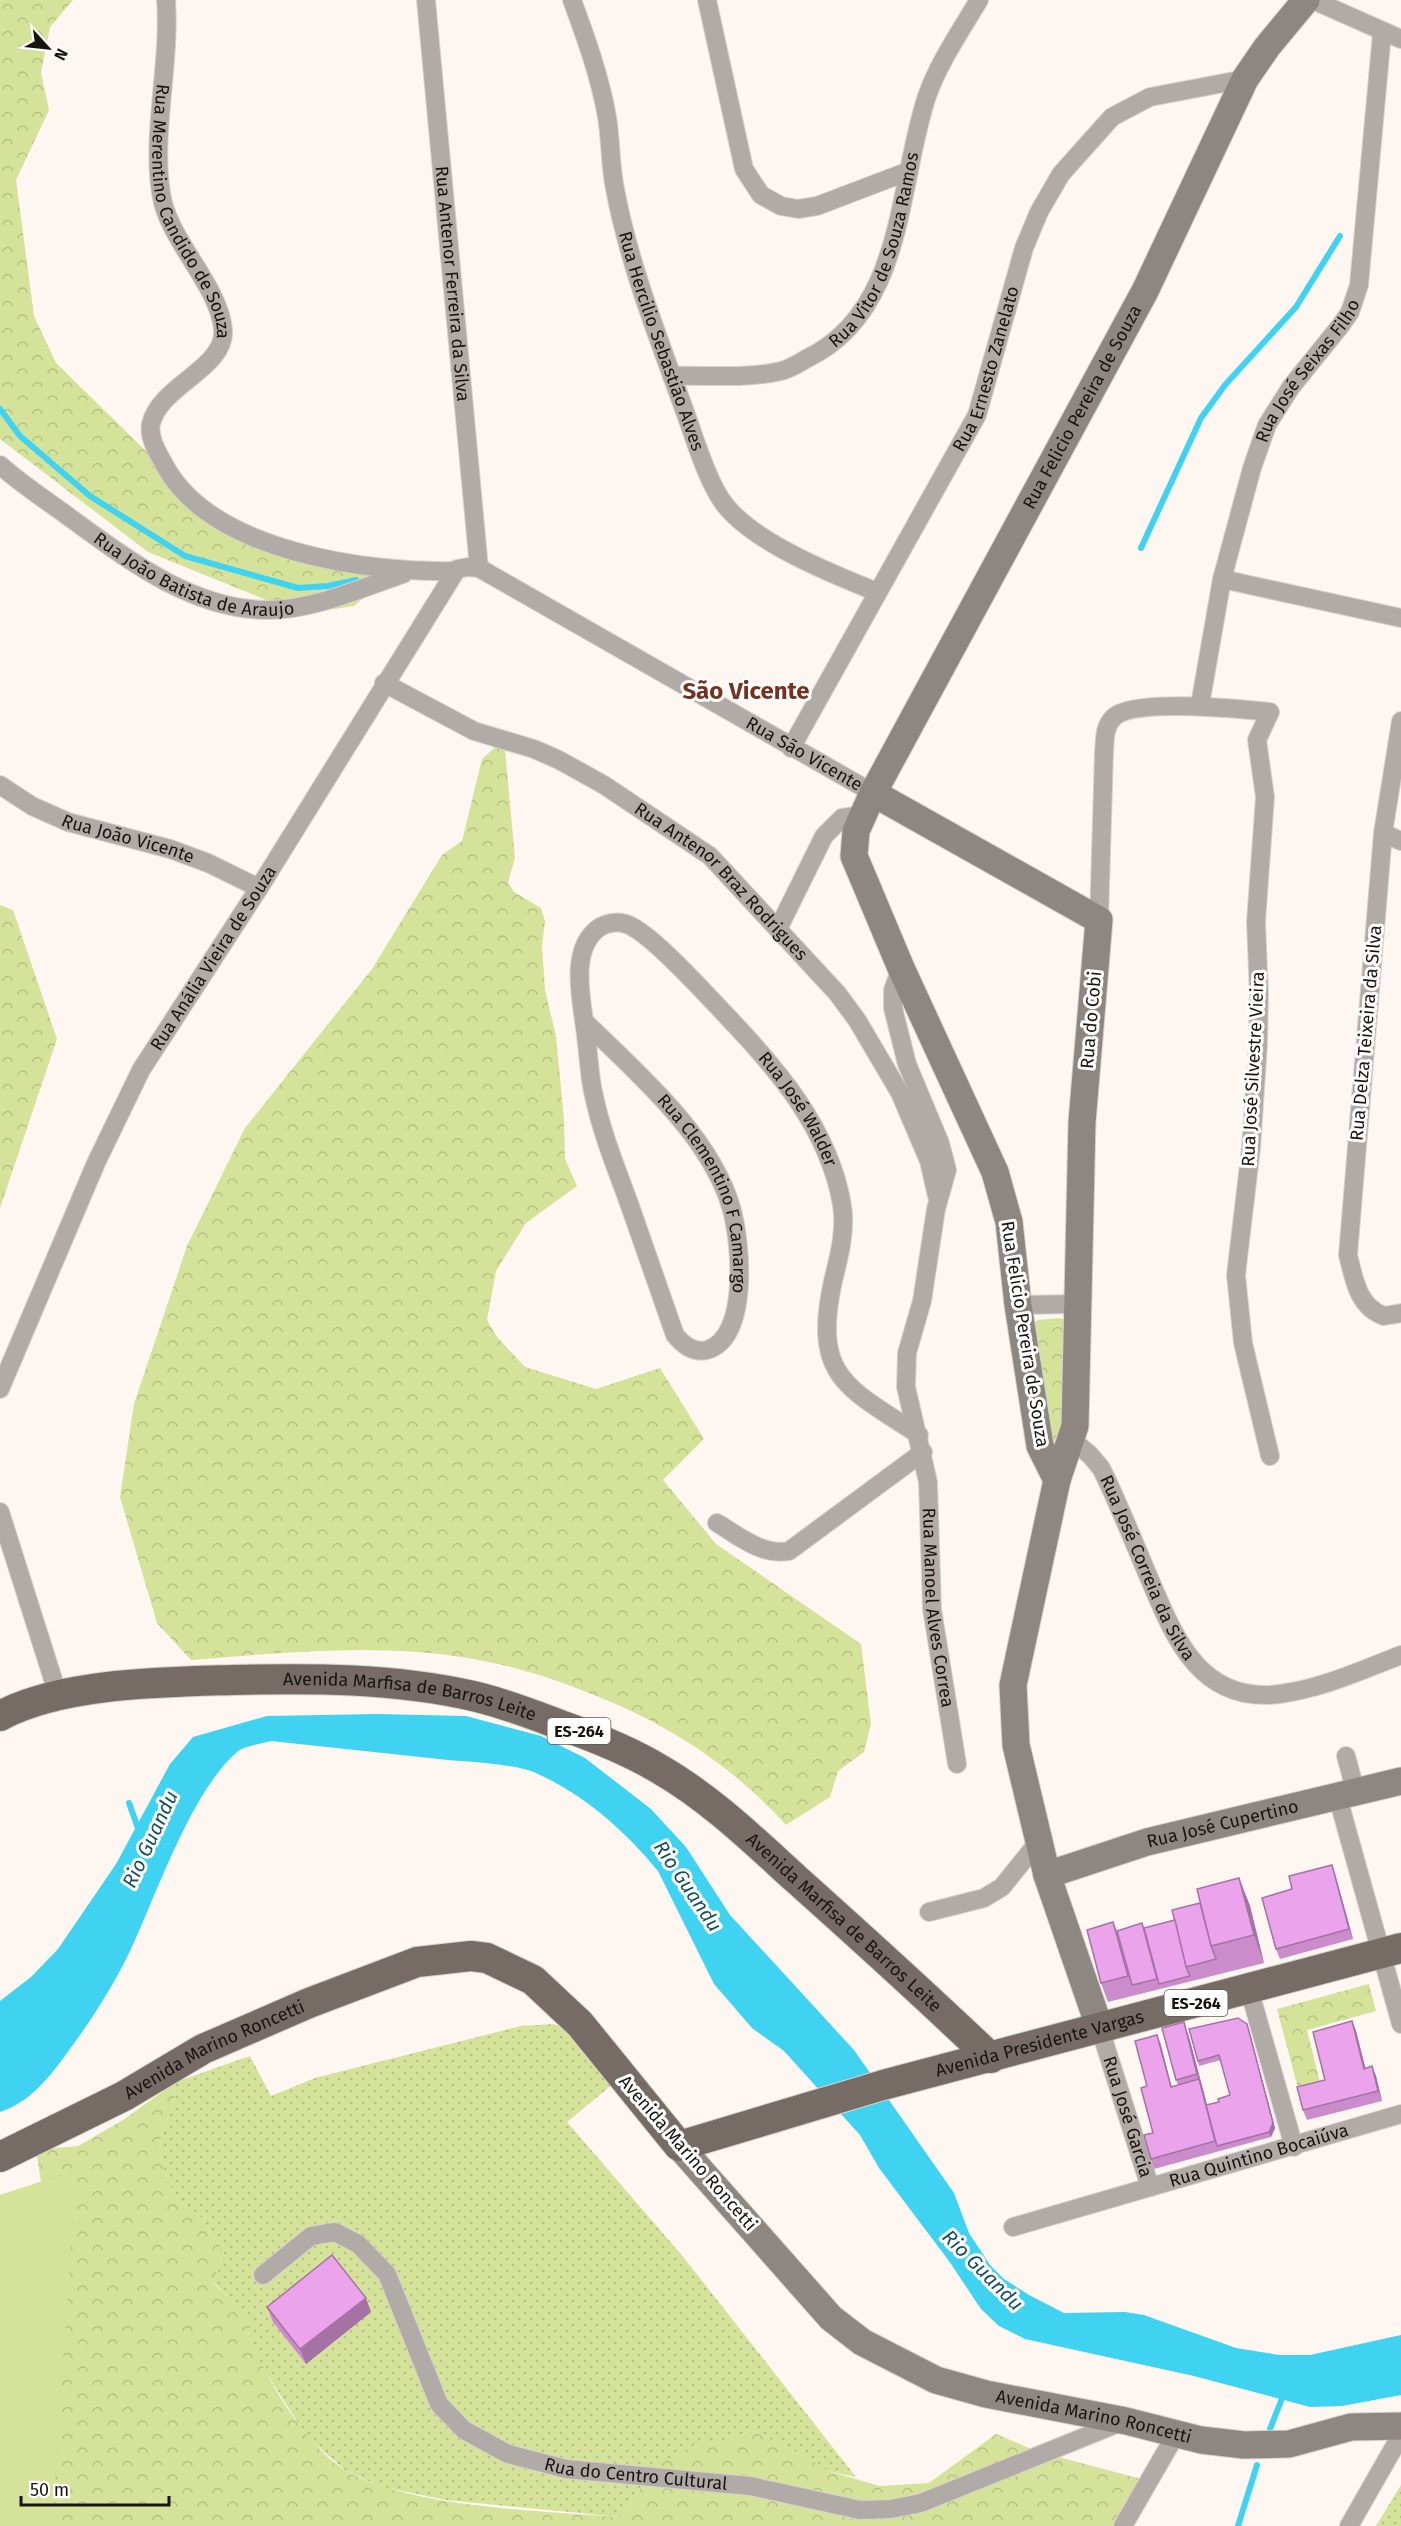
<svg xmlns="http://www.w3.org/2000/svg" width="1401" height="2526" font-family="'Fira Sans',sans-serif">
<style>
.grass{fill:url(#grass-dots)}
.forest{fill:url(#forest-crowns)}
.pitch{fill:#d4e29a}
.water{fill:#3fd3f1}
.lines{fill:none;stroke-linecap:round;stroke-linejoin:round}
.stream{stroke:#3fd3f1;stroke-width:6}
.street-casing{stroke:#d9d2cd;stroke-width:20}
.secondary-casing{stroke:#d9d2cd;stroke-width:29}
.primary-casing{stroke:#d9d2cd;stroke-width:32}
.street{stroke:#b1aba7;stroke-width:18}
.secondary{stroke:#8e8681;stroke-width:27}
.primary{stroke:#766c65;stroke-width:30}
.wall{fill:#ca8ccb}
.shaded-wall{fill:#a472a5}
.building{fill:#eba3ec;stroke:#a472a5;stroke-width:1.5}
.labels{text-anchor:middle;stroke-width:6;stroke-linejoin:round;paint-order:stroke}
.shield{fill:#fff;stroke:#5e5a58;stroke-width:1.5}
.shield-label{font-size:16px;font-weight:bold;fill:#191411}
.street-label{font-size:18px;fill:#191411;stroke:#fff}
.water-label{font-size:20px;font-style:italic;fill:#14515d;stroke:#fff}
.district-label{font-size:24px;font-weight:bold;fill:#75321e;stroke:#fff}
</style>
<defs>
<pattern id="grass-dots" width="8" height="8" patternUnits="userSpaceOnUse" patternTransform="scale(1.5)"><rect width="8" height="8" fill="#d4e29a"/><path d="M2 2h.1M6 6h.1" fill="none" stroke="#b5c184" stroke-width="1.8" stroke-linecap="round"/></pattern>
<pattern id="forest-crowns" width="20" height="18" patternUnits="userSpaceOnUse" patternTransform="scale(1.5)"><rect width="20" height="18" fill="#d4e29a"/><path d="M2 6a3 3 0 1 1 6 0M12 15a3 3 0 1 1 6 0" fill="none" stroke="#b5c184"/></pattern>
</defs>
<rect width="100%" height="100%" fill="#fef6f1"/>
<g class="grass">
<path d="M553,2024L579,2031L619,2079L567,2122L685,2259L856,2477L828,2471L810,2459L751,2430L730,2441L693,2446L644,2483L621,2517L446,2500L382,2487L346,2471L307,2437L258,2360L248,2333L252,2320L213,2282L224,2252L202,2218L179,2201L170,2186L159,2156L161,2137L173,2104L176,2082L250,2056L271,2096L315,2078L521,2026Z"/>
<path d="M1401,2485V2526H1376Z"/>
</g>
<g class="forest">
<path d="M0,0H73L50,27L41,73L49,110L16,180L34,316L56,363L148,453L164,478L195,513L230,534L376,563L381,583L354,606L301,614L148,552L0,439Z"/>
<path d="M504,739L515,858L508,882L514,892L541,908L545,921L542,946L545,990L556,1036L564,1120L565,1159L577,1186L526,1223L496,1271L487,1320L497,1337L525,1367L596,1389L660,1368L704,1439L663,1480L716,1544L861,1644L871,1724L864,1752L838,1771L830,1797L786,1825C738,1772 683,1734 618,1705C576,1687 534,1671 489,1662C393,1641 288,1652 191,1660L157,1623L120,1497L134,1404L187,1246L245,1128L372,969L442,855L462,841L482,759Z"/>
<path d="M0,905L13,910L57,1039L0,1208Z"/>
<path d="M1059,1318L1068,1320L1067,1422L1055,1448L1051,1443L1029,1325L1038,1320Z"/>
<path d="M1369,1984L1376,2011L1307,2030L1320,2082L1298,2088L1277,2009Z"/>
<path d="M176,2082L173,2104L161,2137L159,2156L170,2186L179,2201L202,2218L224,2252L213,2283L253,2320L248,2333C264,2376 307,2449 348,2472C414,2508 544,2511 621,2517L644,2483L662,2462L693,2446L730,2441L751,2430L810,2459L828,2471L880,2486L929,2483L996,2434L1036,2451L1149,2481L1132,2526H11L48,2226L36,2150L78,2146L123,2120Z"/>
</g>
<path class="pitch" d="M76,2170L52,2526H0V2195Z"/>
<path class="water" d="M377,1714L466,1716L541,1736L585,1758L651,1809L686,1847L730,1915L854,2050L954,2193L969,2233L990,2265L1004,2279L1029,2295L1064,2313L1125,2312L1144,2315L1236,2348L1279,2355H1310L1401,2335V2395L1342,2406L1310,2407L1194,2376L1025,2339L999,2326L981,2309L949,2261L879,2168L860,2135L784,2051L752,2028L714,1984L658,1871C626,1832 585,1795 538,1774C518,1764 472,1762 448,1760C389,1754 330,1747 271,1741C261,1744 244,1746 237,1752C193,1790 159,1887 135,1940C118,1979 93,2018 67,2053C50,2077 29,2103 0,2112V2001L31,1977L58,1949L116,1864L170,1764L193,1737L267,1716Z"/>
<g class="lines">
<g class="stream">
<path d="M0,409L20,436L90,496L185,556L298,588L328,586L356,580"/>
<path d="M1141,548L1201,418L1225,385L1296,307L1340,236"/>
<path d="M129,1803L139,1831"/>
<path d="M1270,2429L1283,2396"/>
<path d="M1238,2526L1257,2465"/>
</g>
<g class="street-casing">
<g id="street">
<path id="s1" d="M166,0C171,65 149,143 163,203C174,245 220,289 223,330C226,368 159,386 151,424C148,438 159,455 165,466C212,552 368,573 456,571"/>
<path id="s2" d="M426,0L479,568"/>
<path id="s3" d="M572,0C586,38 600,77 607,117C611,141 610,165 615,189C629,264 658,337 684,409C694,436 708,484 725,505C755,543 832,574 877,592"/>
<path d="M707,0L744,169L761,195L781,206L798,209L817,206L909,171"/>
<path d="M1313,0L1401,39"/>
<path id="s4" d="M672,376C707,375 747,379 781,371C790,369 799,363 806,359C905,312 897,186 927,96C939,62 960,32 979,0"/>
<path id="s5" d="M0,465C21,484 46,500 69,517C127,559 192,610 268,610C313,610 361,588 403,574"/>
<path d="M1222,579L1401,618"/>
<path id="s6" d="M384,683L474,731L534,749L559,760L604,785L710,856L837,993L857,1020L900,1093L929,1161L937,1196"/>
<path id="s7" d="M1200,705L1222,579L1252,468L1267,425L1291,387L1341,325L1350,312L1359,285L1382,33"/>
<path d="M1401,721L1383,833L1348,1255C1354,1279 1358,1307 1384,1316L1401,1313"/>
<path id="s8" d="M791,748L977,415L1024,248L1039,212L1061,174L1112,117L1150,97L1245,79"/>
<path id="s9" d="M0,785L32,806L68,822L170,849L208,863L259,888"/>
<path d="M1383,833L1401,841"/>
<path d="M1099,920L1104,752C1105,740 1104,726 1114,717C1134,698 1241,709 1270,712L1257,740L1265,797L1256,922L1259,995L1258,1044L1251,1148L1236,1275L1243,1343L1270,1456"/>
<path d="M778,929L824,836L842,818L862,815"/>
<path id="s10" d="M901,968L893,990V1008L907,1064L940,1143L947,1170L936,1209L922,1301L907,1353L906,1387L928,1482L932,1609L957,1764"/>
<path id="s11" d="M585,1022C637,1073 710,1135 731,1207C741,1241 750,1337 707,1350C694,1353 683,1345 675,1335C660,1292 645,1249 630,1206C617,1170 602,1134 594,1096C589,1077 589,1056 586,1036C583,1005 567,949 600,927C607,923 618,921 626,924C648,930 705,993 723,1012C776,1067 829,1128 842,1205C846,1231 839,1257 833,1281C812,1378 847,1387 919,1435"/>
<path d="M1018,1305L1077,1304"/>
<path id="s12" d="M0,1389L96,1163L141,1070L259,888L457,569L468,567L479,568L873,793"/>
<path id="s13" d="M1071,1439L1090,1455L1101,1468C1118,1502 1132,1538 1147,1573C1173,1634 1198,1704 1279,1694C1321,1689 1362,1670 1401,1655"/>
<path d="M0,1512L58,1695"/>
<path d="M717,1523C739,1536 762,1556 789,1551L923,1452"/>
<path d="M1346,1756L1356,1793"/>
<path d="M1338,1798L1401,2024"/>
<path d="M929,1912L984,1898L1002,1887L1039,1841"/>
<path d="M1249,1989L1294,2147"/>
<path id="s14" d="M1100,2029L1150,2187"/>
<path id="s15" d="M1013,2227L1401,2114"/>
<path id="s16" d="M263,2275L311,2236L335,2232L358,2244L387,2274L439,2404L464,2430L508,2454L566,2469L750,2486L860,2510L891,2509L921,2503L1124,2421"/>
<path d="M1123,2526L1176,2434"/>
<path d="M1349,2526L1401,2435"/>
</g>
</g>
<g class="secondary-casing">
<g id="secondary">
<path d="M873,793L1099,920L1082,1122L1075,1426L1057,1480L1013,1685L1016,1745L1047,1875L1100,2029"/>
<path id="s17" d="M1057,1480L1040,1446L1018,1305L1009,1222L995,1172L901,968L854,856L856,831L873,793L1145,291L1245,79L1267,47L1306,0"/>
<path id="s18" d="M1047,1875L1147,1842L1401,1781"/>
<path id="s19" d="M679,2146L831,2318L862,2342L936,2380L986,2394L1126,2421L1201,2440L1244,2445L1289,2444L1351,2427L1401,2426"/>
</g>
</g>
<g class="primary-casing">
<g id="primary">
<path id="s20" d="M0,1716C61,1683 163,1682 232,1680C312,1678 394,1678 473,1696C504,1703 534,1715 563,1726C597,1738 630,1751 661,1770C711,1799 753,1840 796,1879C862,1938 927,1997 991,2058"/>
<path id="s21" d="M0,2157L124,2096L203,2049L309,2003L417,1962L471,1956L487,1958L533,1980L580,2024L679,2146L883,2085L1401,1948"/>
</g>
</g>
<use href="#street" class="street"/>
<use href="#secondary" class="secondary"/>
<use href="#primary" class="primary"/>
</g>
<g class="wall">
<path d="M1335,1874L1353,1939L1280,1959L1276,1949Z"/>
<path d="M1239,1878L1250,1906L1264,1963L1108,2002L1101,1983L1113,1922L1117,1931L1144,1928L1175,1920Z"/>
<path d="M1352,2021L1356,2031L1365,2068L1372,2066L1376,2076L1382,2101L1307,2120L1303,2110L1325,2080Z"/>
<path d="M1249,2029L1275,2128L1271,2137L1154,2169L1151,2159L1153,2133L1147,2086L1157,2035L1172,2087L1178,2085L1176,2080L1189,2037L1207,2105L1219,2102L1230,2095L1221,2060L1199,2066L1198,2061Z"/>
<path d="M267,2307L371,2312L306,2364L273,2322Z"/>
</g>
<g class="shaded-wall">
<path d="M1332,1865L1335,1874L1353,1939L1349,1929Z"/>
<path d="M1239,1878L1250,1906L1264,1963L1254,1935Z"/>
<path d="M1352,2021L1356,2031L1368,2078L1364,2069Z"/>
<path d="M1184,2022L1189,2037L1218,2146L1197,2074Z"/>
<path d="M1247,2024L1275,2128L1271,2137L1269,2132Z"/>
<path d="M1157,2035L1161,2045L1174,2097L1171,2087Z"/>
<path d="M1372,2066L1376,2076L1382,2101L1378,2091Z"/>
<path d="M366,2298L371,2312L306,2364L300,2349Z"/>
</g>
<g class="building">
<path d="M1332,1865L1349,1929L1276,1949L1262,1898L1292,1889L1289,1876Z"/>
<path d="M1239,1878L1254,1935L1211,1946L1197,1889Z"/>
<path d="M1200,1903L1211,1946L1216,1959L1186,1967L1172,1910Z"/>
<path d="M1175,1920L1186,1967L1190,1976L1159,1984L1144,1928Z"/>
<path d="M1113,1922L1128,1976L1101,1983L1087,1930Z"/>
<path d="M1142,1923L1157,1979L1132,1985L1117,1931Z"/>
<path d="M1238,2018L1247,2024L1273,2123L1269,2132L1217,2146L1206,2105L1219,2102L1218,2099L1230,2095L1219,2055L1198,2061L1189,2029Z"/>
<path d="M1352,2021L1364,2069L1372,2066L1378,2091L1303,2110L1297,2087L1325,2080L1313,2032Z"/>
<path d="M1184,2022L1197,2074L1176,2080L1162,2028Z"/>
<path d="M1157,2035L1171,2087L1199,2079L1215,2141L1151,2159L1144,2135L1153,2133L1141,2088L1147,2086L1135,2041Z"/>
<path d="M332,2255L366,2298L300,2349L267,2307Z"/>
</g>
<g class="labels">
<g class="shield">
<rect x="547.5" y="1718" width="63" height="26" rx="4.5"/>
<rect x="1164.5" y="1990" width="63" height="26" rx="4.5"/>
</g>
<g class="shield-label">
<text x="579" y="1737">ES-264</text>
<text x="1196" y="2009">ES-264</text>
</g>
<g class="street-label">
<text dy="6" stroke="none"><textPath href="#s1" startOffset="219">Rua Merentino Candido de Souza</textPath></text>
<text dy="6" stroke="none"><textPath href="#s4" startOffset="273">Rua Vitor de Souza Ramos</textPath></text>
<text dy="6" stroke="none"><textPath href="#s2" startOffset="285">Rua Antenor Ferreira da Silva</textPath></text>
<text dy="6" stroke="none"><textPath href="#s3" startOffset="354">Rua Hercilio Sebastião Alves</textPath></text>
<text dy="6" stroke="none"><textPath href="#s8" startOffset="428">Rua Ernesto Zanelato</textPath></text>
<text dy="6" stroke="none"><textPath href="#s7" startOffset="356">Rua José Seixas Filho</textPath></text>
<text dy="6" stroke="none"><textPath href="#s17" startOffset="1168">Rua Felicio Pereira de Souza</textPath></text>
<text dy="6" stroke="none"><textPath href="#s5" startOffset="228">Rua João Batista de Araujo</textPath></text>
<text dy="6" stroke="none"><textPath href="#s12" startOffset="1338">Rua São Vicente</textPath></text>
<text dy="6" stroke="none"><textPath href="#s9" startOffset="140">Rua João Vicente</textPath></text>
<text dy="6" stroke="none"><textPath href="#s6" startOffset="396">Rua Antenor Braz Rodrigues</textPath></text>
<text dy="6" stroke="none"><textPath href="#s12" startOffset="482">Rua Anália Vieira de Souza</textPath></text>
<text transform="translate(1091 1020) rotate(-85)" y="6">Rua do Cobi</text>
<text transform="translate(1366 1033) rotate(-85)" y="6">Rua Delza Teixeira da Silva</text>
<text transform="translate(1253 1069) rotate(-87)" y="6">Rua José Silvestre Vieira</text>
<text dy="6" stroke="none"><textPath href="#s11" startOffset="1142">Rua José Walder</textPath></text>
<text dy="6" stroke="none"><textPath href="#s11" startOffset="216">Rua Clementino F Camargo</textPath></text>
<text transform="translate(1025 1334) rotate(81)" y="6">Rua Felicio Pereira de Souza</text>
<text dy="6" stroke="none"><textPath href="#s13" startOffset="152">Rua José Correia da Silva</textPath></text>
<text dy="6" stroke="none"><textPath href="#s10" startOffset="658">Rua Manoel Alves Correa</textPath></text>
<text dy="6" stroke="none"><textPath href="#s20" startOffset="416">Avenida Marfisa de Barros Leite</textPath></text>
<text dy="6" stroke="none"><textPath href="#s18" startOffset="183">Rua José Cupertino</textPath></text>
<text dy="6" stroke="none"><textPath href="#s20" startOffset="920">Avenida Marfisa de Barros Leite</textPath></text>
<text dy="6" stroke="none"><textPath href="#s21" startOffset="1179">Avenida Presidente Vargas</textPath></text>
<text dy="6" stroke="none"><textPath href="#s21" startOffset="240">Avenida Marino Roncetti</textPath></text>
<text dy="6" stroke="none"><textPath href="#s14" startOffset="92">Rua José Garcia</textPath></text>
<text transform="translate(688 2153) rotate(49)" y="6">Avenida Marino Roncetti</text>
<text dy="6" stroke="none"><textPath href="#s15" startOffset="256">Rua Quintino Bocaiúva</textPath></text>
<text dy="6" stroke="none"><textPath href="#s19" startOffset="514">Avenida Marino Roncetti</textPath></text>
<text dy="6" stroke="none"><textPath href="#s16" startOffset="510">Rua do Centro Cultural</textPath></text>
</g>
<g class="water-label">
<text transform="translate(150 1839) rotate(-65)" y="7">Rio Guandu</text>
<text transform="translate(688 1886) rotate(56)" y="7">Rio Guandu</text>
<text transform="translate(983 2270) rotate(45)" y="7">Rio Guandu</text>
</g>
<g class="district-label">
<text x="746" y="699">São Vicente</text>
</g>
</g>
<g transform="translate(48 48) rotate(117)" stroke="#ffffff" stroke-width="4.5" paint-order="stroke">
<path d="M0-4.5L10 22L0 15L-10 22Z" fill="#191411"/>
<text y="-9" font-size="16" font-weight="bold" text-anchor="middle" fill="#191411">N</text>
</g>
<path d="M21 2496v9h148v-9" fill="none" stroke="#191411" stroke-width="3"/>
<text x="30" y="2496" font-size="18" fill="#191411" stroke="#ffffff" stroke-width="4.5" paint-order="stroke">50 m</text>
</svg>
